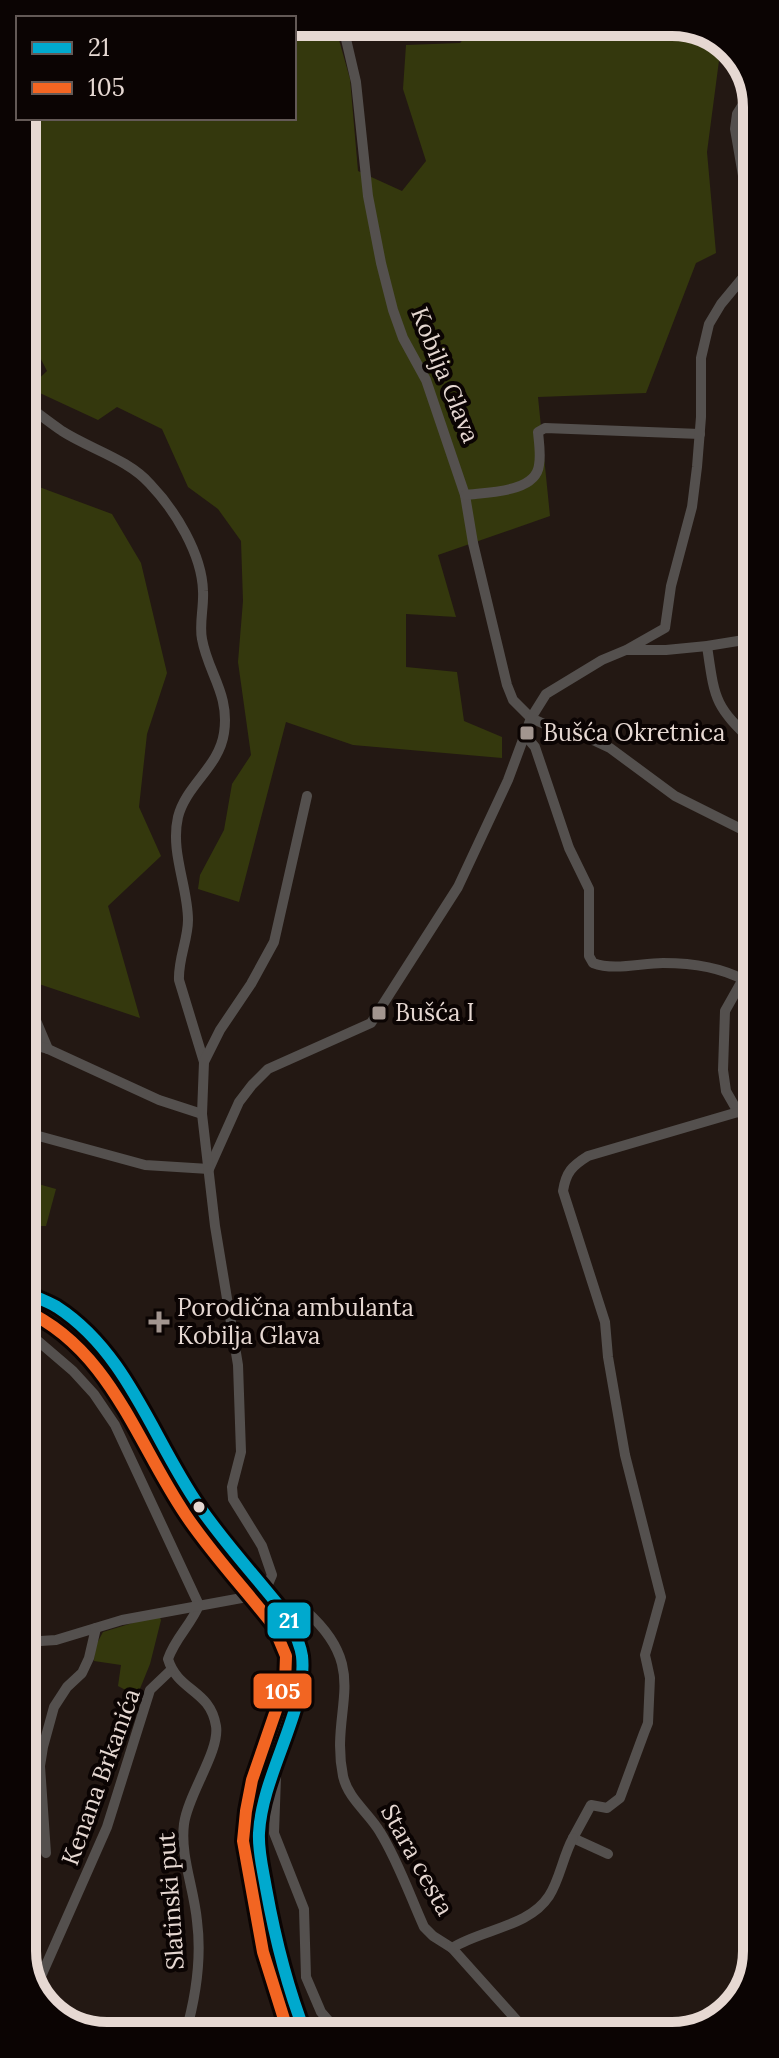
<svg xmlns="http://www.w3.org/2000/svg" width="779" height="2058" font-family="Lora,serif">
<style>
.green{fill:#34380d}
.lines{fill:none;stroke-linecap:round;stroke-linejoin:round}
.minor{stroke:#54504e;stroke-width:10}
.primary{stroke:#605956;stroke-width:16}
.bus-1-casing{stroke:#0b0403;stroke-width:18}
.bus-2-casing{stroke:#0b0403;stroke-width:18}
.bus-1{stroke:#00a9ce;stroke-width:12}
.bus-2{stroke:#f26522;stroke-width:12}
.poi-dot{fill:#a2958f;stroke:#0b0403;stroke-width:3}
.bus-dot{fill:#e6d8d2;stroke:#0b0403;stroke-width:3}
.labels{text-anchor:middle;stroke-width:8;stroke-linejoin:round;paint-order:stroke}
.street-label{font-size:24px;fill:#e6d8d2;stroke:#0b0403}
.poi-label{font-size:24px;fill:#e6d8d2;stroke:#0b0403;text-anchor:start}
.rim{fill:none;stroke:#e6d8d2;stroke-width:10}
.line-badge{stroke:#0b0403;stroke-width:3}
.badge-label{font-size:22px;text-anchor:middle;font-weight:bold;fill:#fff}
</style>
<rect width="100%" height="100%" fill="#231813"/>
<g class="green">
<path d="M294,22H334L350,79L358,171L402,191L426,161L403,89L406,45L460,43L479,22H678L724,40L731,51L720,53L707,152L716,253L696,263L646,393L538,397L550,516L438,555L456,617L406,614V667L457,672L464,721L502,737V758L353,745L286,722L239,902L198,889L200,875L224,830L232,784L251,755L238,662L243,601L241,541L218,509L188,487L162,429L117,407L98,420L29,388L47,371L22,322V118H294Z"/>
<path d="M754,399L755,529L743,535L749,401Z"/>
<path d="M23,481L112,514L141,563L167,673L147,734L139,807L161,856L108,906L140,1018L36,983L32,914L30,822L23,799Z"/>
<path d="M24,1180L56,1189L46,1226H24Z"/>
<path d="M159,1615L161,1620L150,1664L137,1696L118,1686L121,1665L94,1661L95,1647L103,1632Z"/>
</g>
<g class="lines">
<g class="minor">
<path d="M342,22L356,82L368,196L381,263L393,310L403,338L426,380L465,495L473,543L507,685L513,700L531,718L553,728L576,732L610,748L675,796L755,836"/>
<path d="M754,87L737,114L735,129L754,240"/>
<path d="M23,402C36,412 49,422 62,431C90,449 128,459 150,484C175,510 202,554 203,591C204,607 199,624 202,639C208,673 230,694 224,733C219,767 186,785 178,817C170,852 188,887 188,920C188,940 178,959 179,980L204,1062"/>
<path d="M465,495C486,492 536,493 539,465C541,455 539,443 538,432L545,428L700,434"/>
<path d="M707,646C715,701 714,705 755,744"/>
<path d="M628,649L665,628L671,586L692,507L697,467L701,417V358L709,324L721,304L750,269L754,246"/>
<path d="M524,734L535,747L569,848L589,889V956L593,963C614,971 641,963 663,963C691,963 720,967 744,980"/>
<path d="M750,834L755,857"/>
<path d="M755,887L750,919L751,965L725,1011L723,1070L726,1091L738,1112L756,1119"/>
<path d="M24,1000L32,1011L48,1049"/>
<path d="M24,1042L48,1049L159,1100L202,1114"/>
<path d="M24,1132L145,1165L209,1169L239,1102L252,1085L268,1069L371,1023L458,887L508,780L531,718L546,694L602,660L626,650H666L707,646L744,640L755,635"/>
<path d="M24,1329L73,1371L94,1394L115,1425L199,1605C191,1625 175,1638 168,1659C178,1692 210,1689 216,1726C220,1751 188,1794 184,1824C180,1856 194,1888 197,1921C202,1960 196,1997 185,2035"/>
<path d="M287,1616L296,1611H306C373,1671 329,1707 343,1776C348,1799 369,1813 380,1832C398,1861 410,1896 424,1927L433,1936L452,1948L529,2034"/>
<path d="M25,1642L56,1640L122,1620L258,1595L266,1589L272,1575L262,1546L233,1499L232,1487L241,1452L238,1365L215,1226L202,1114L204,1062L220,1030L251,984L274,942L307,796"/>
<path d="M276,1777L274,1833L304,1909L306,1977L321,2012L341,2035"/>
<path d="M46,1853L40,1766L43,1747L54,1707L67,1687L82,1673L89,1658L96,1628"/>
<path d="M608,1854L573,1838L591,1805L607,1808L620,1798L644,1733L648,1723L650,1678L645,1655L661,1597L625,1455L608,1357L605,1322L563,1191C566,1172 572,1166 588,1156L738,1112"/>
<path d="M452,1948C482,1929 529,1927 549,1896C560,1879 563,1856 573,1838"/>
<path d="M35,1990L107,1827L150,1690L171,1670"/>
</g>
<path class="primary" d="M24,1292C116,1320 149,1435 199,1506C227,1544 258,1579 287,1616C319,1670 295,1704 277,1756C268,1781 261,1806 259,1833C258,1852 264,1875 267,1894C277,1945 285,1986 306,2035"/>
<g class="bus-1-casing">
<path id="bus-1" d="M24,1292C35,1297 47,1301 57,1307C128,1353 153,1440 199,1506C225,1544 258,1579 287,1616C293,1629 300,1642 302,1656C308,1709 262,1774 259,1833C258,1851 263,1870 266,1888C275,1938 287,1987 306,2035"/>
</g>
<g class="bus-2-casing">
<path id="bus-2" d="M24,1310C109,1348 136,1441 185,1514C211,1553 244,1588 273,1625L286,1656L285,1684L252,1780L246,1811L243,1841L263,1952L289,2035"/>
</g>
<use href="#bus-1" class="bus-1"/>
<use href="#bus-2" class="bus-2"/>
</g>
<g class="poi-dot">
<rect x="519" y="725" width="16" height="16" rx="4"/>
<rect x="371" y="1005" width="16" height="16" rx="4"/>
<path d="M155 1310h8v8h8v8h-8v8h-8v-8h-8v-8h8z"/>
</g>
<circle class="bus-dot" cx="199" cy="1507" r="7"/>
<g class="labels">
<g class="street-label">
<text transform="translate(445 375) rotate(68)" y="8">Kobilja Glava</text>
<text transform="translate(101 1777) rotate(-70)" y="8">Kenana Brkanića</text>
<text transform="translate(417 1860) rotate(61)" y="8">Stara cesta</text>
<text transform="translate(171 1901) rotate(-94)" y="8">Slatinski put</text>
</g>
<g class="poi-label">
<text x="543" y="741">Bušća Okretnica</text>
<text x="395" y="1021">Bušća I</text>
<text x="177" y="1316">Porodična ambulanta<tspan x="177" dy="28">Kobilja Glava</tspan></text>
</g>
</g>
<path d="M0 0H779V2058H0ZM107 36H672A71 71 0 0 1 743 107V1951A71 71 0 0 1 672 2022H107A71 71 0 0 1 36 1951V107A71 71 0 0 1 107 36Z" fill="#0b0403" fill-rule="evenodd"/>
<path class="rim" d="M107 36H672A71 71 0 0 1 743 107V1951A71 71 0 0 1 672 2022H107A71 71 0 0 1 36 1951V107A71 71 0 0 1 107 36Z"/>
<g class="line-badge">
<rect x="266" y="1601" width="46" height="39" rx="8" fill="#00a9ce"/>
<rect x="252" y="1672" width="61" height="38" rx="8" fill="#f26522"/>
</g>
<g class="badge-label">
<text x="289" y="1628">21</text>
<text x="283" y="1699">105</text>
</g>
<rect x="16" y="16" width="280" height="104" fill="#0b0403" stroke="#635956" stroke-width="2"/>
<rect x="32" y="42" width="40" height="12" fill="#00a9ce" stroke="#635956" stroke-width="2"/>
<text x="88" y="56" font-size="24" fill="#e6d8d2">21</text>
<rect x="32" y="82" width="40" height="12" fill="#f26522" stroke="#635956" stroke-width="2"/>
<text x="88" y="96" font-size="24" fill="#e6d8d2">105</text>
</svg>
